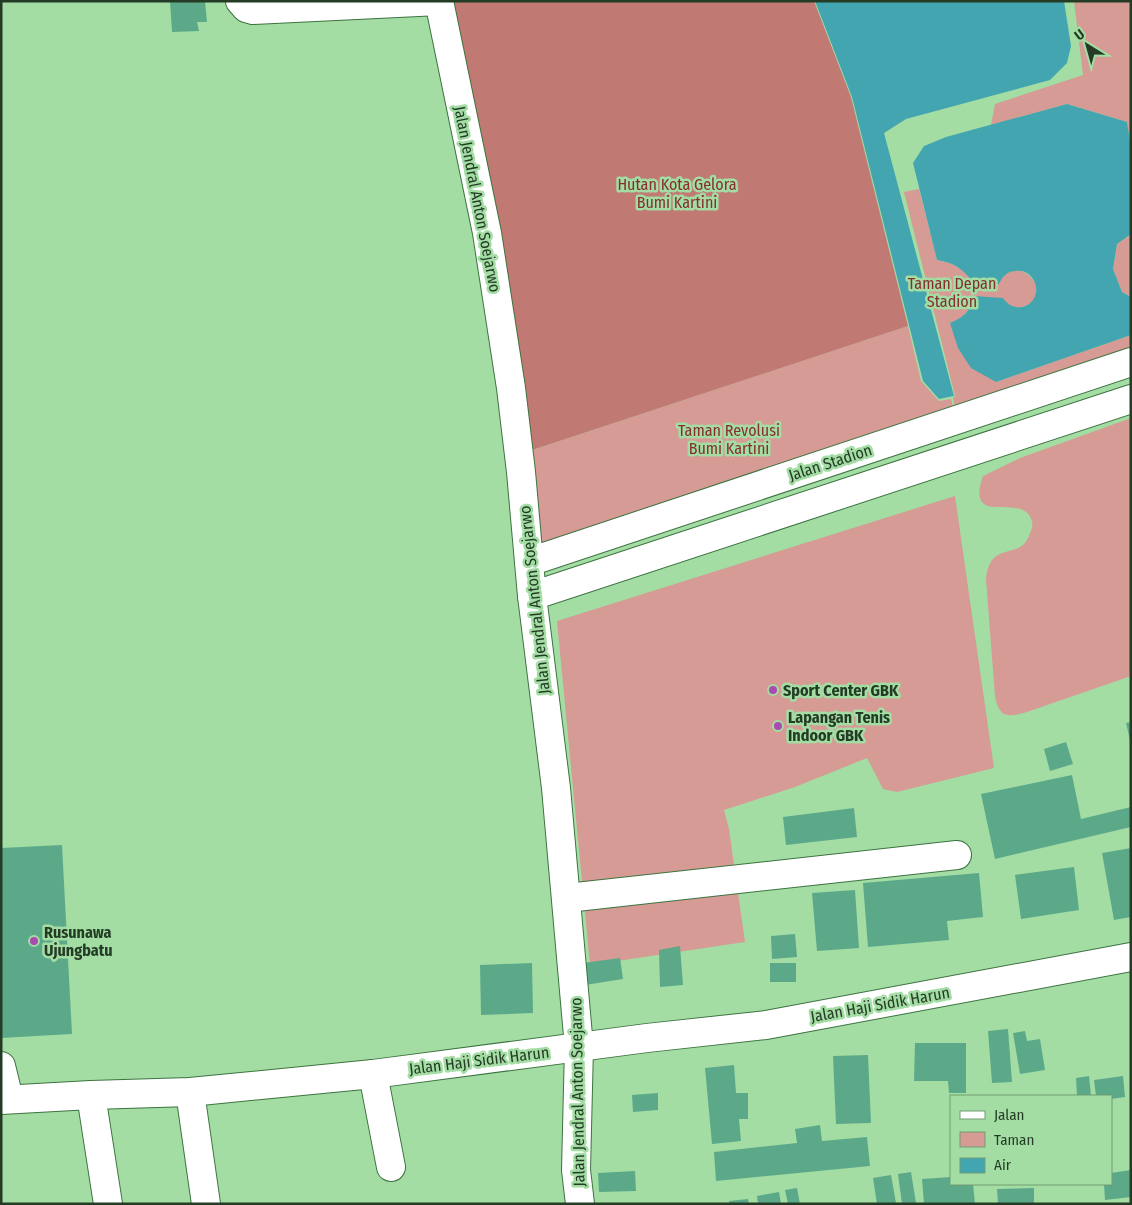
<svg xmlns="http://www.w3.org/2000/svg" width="1132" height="1205" font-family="'Fira Sans Condensed',sans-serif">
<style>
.green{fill:#d69b95}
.forest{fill:#c07973}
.water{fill:#43a5af}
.building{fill:#5ca98a}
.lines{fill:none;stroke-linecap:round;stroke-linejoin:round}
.minor-casing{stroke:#3d7340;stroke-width:30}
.minor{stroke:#fff;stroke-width:28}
.poi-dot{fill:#ab4ab1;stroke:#a3dda4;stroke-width:2}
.labels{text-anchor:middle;stroke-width:5;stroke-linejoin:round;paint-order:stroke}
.park-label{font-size:16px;fill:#872f2d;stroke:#a3dda4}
.street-label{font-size:16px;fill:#243c25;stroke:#a3dda4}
.poi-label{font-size:16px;font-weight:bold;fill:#243c25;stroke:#a3dda4;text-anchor:start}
</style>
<rect width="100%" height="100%" fill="#a3dda4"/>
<g class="green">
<path d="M1074,1H1131V147L1127,122L1067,104L991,125L995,104L1083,75Z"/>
<path d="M919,189L937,260C954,263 962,268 973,281L998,284C1016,251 1051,287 1031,303C1026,306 1018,309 1012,307C1007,306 1011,305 1005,304C995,302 981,306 970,308L962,318L950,323L996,382L1131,335V354L957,418L953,398L955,396L904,192Z"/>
<path d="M1131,234V297L1122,292L1113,269L1117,244Z"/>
<path d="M908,326L921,381L939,401L951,399L956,418L531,560L523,453Z"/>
<path d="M1131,418V676L1027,712C1008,717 1000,719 995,697L986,579C990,538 1021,563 1030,533C1032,529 1033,526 1032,522C1025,489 964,531 983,476L1020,458Z"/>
<path d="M955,496L994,768L897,792L883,789L867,758L795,787L724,810L729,829L745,942L590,965L557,621Z"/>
</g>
<path class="forest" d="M441,1H814L851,97L908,326L523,453Z"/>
<g class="water">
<path d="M815,1H1064L1071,46L1067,63L1050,80L906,119L884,133L954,396L939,399L923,381L852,97Z"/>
<path d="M1067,104L1127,122L1131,147V234L1117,244L1113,269L1122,292L1131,297V335L996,382L971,368L958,348L950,323C966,316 969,312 974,296L1003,298C1017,319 1046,301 1033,279C1029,273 1023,270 1016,271C1007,271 1002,277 999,284L972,281C962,268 954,263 937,260L913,163L924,146L946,137Z"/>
</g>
<g class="building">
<path d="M170,1H205L207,22H197L199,31L172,32Z"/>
<path d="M1131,722V740H1130L1126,723Z"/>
<path d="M1066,742L1073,764L1050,771L1044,749Z"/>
<path d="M1072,775L1081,819L1131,807V827L995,859L981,794Z"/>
<path d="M854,808L857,837L786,845L783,817Z"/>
<path d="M62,845L72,1034L1,1038V848Z"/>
<path d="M1131,848V917L1114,920L1102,853Z"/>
<path d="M1074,867L1079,910L1021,919L1015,875Z"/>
<path d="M979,873L983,917L947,921L949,940L868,947L863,883Z"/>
<path d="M855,890L859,948L817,951L812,893Z"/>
<path d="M795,934L797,957L772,959L771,936Z"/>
<path d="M680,946L683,985L660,987L659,950Z"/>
<path d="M620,958L623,979L585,985L583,963Z"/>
<path d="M532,963L533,1013L481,1015L480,965Z"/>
<rect x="770" y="963" width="26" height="19"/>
<path d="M1008,1029L1012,1082L992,1083L988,1031Z"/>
<path d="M1025,1031L1027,1041L1040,1039L1045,1070L1020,1074L1013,1033Z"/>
<path d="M915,1043H966V1093H949L948,1081H914Z"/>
<path d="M868,1055L871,1123L836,1124L833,1056Z"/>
<path d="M734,1065L736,1093H748V1119H739L741,1141L712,1144L705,1068Z"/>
<path d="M1089,1076L1091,1096H1077L1076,1078Z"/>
<path d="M1123,1076L1125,1097L1111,1099V1096H1096L1094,1080Z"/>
<path d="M658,1093V1110L633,1112L632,1095Z"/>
<path d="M820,1125L822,1141L867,1137L870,1166L716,1181L714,1152L797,1143L795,1129Z"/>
<path d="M1131,1170V1197L1105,1200L1104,1184H1111V1173Z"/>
<path d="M635,1171L636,1191L599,1192L598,1173Z"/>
<path d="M911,1172L916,1203L902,1204L898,1174Z"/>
<path d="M891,1175L896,1203L877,1204L873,1178Z"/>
<path d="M951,1177V1184H973L975,1204H924L922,1179Z"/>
<path d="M797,1188L800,1204H788L785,1190Z"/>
<path d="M1034,1188V1204H998L997,1189Z"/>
<path d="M779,1192L781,1204H758L757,1196Z"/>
<path d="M748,1199L749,1204H730L729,1201Z"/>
</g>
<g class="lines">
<g class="minor-casing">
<g id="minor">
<path d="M240,1L246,8L253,10L439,1"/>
<path d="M439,1L487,233L511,388L521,472L532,596L556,788L579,1047L576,1170L580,1204"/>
<path d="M529,562L1131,362"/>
<path d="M532,596L1131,399"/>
<path d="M567,898L957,855"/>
<path d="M1,1066L9,1099"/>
<path d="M373,1074L391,1167"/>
<path d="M190,1092L206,1204"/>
<path d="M91,1095L108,1204"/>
<path d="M1,1100L91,1095L190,1092L373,1074L647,1038L766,1025L1131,957"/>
</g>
</g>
<use href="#minor" class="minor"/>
</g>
<g class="poi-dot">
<circle cx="773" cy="690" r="5"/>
<circle cx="778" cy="726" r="5"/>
<circle cx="34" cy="941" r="5"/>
</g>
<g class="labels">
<g class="park-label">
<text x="677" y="190">Hutan Kota Gelora<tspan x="677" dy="18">Bumi Kartini</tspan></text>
<text x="952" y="289">Taman Depan<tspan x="952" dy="18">Stadion</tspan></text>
<text x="729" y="436">Taman Revolusi<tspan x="729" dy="18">Bumi Kartini</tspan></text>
</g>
<g class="street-label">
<text transform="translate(478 199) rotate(79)" y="6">Jalan Jendral Anton Soejarwo</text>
<text transform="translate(830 462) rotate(-18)" y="6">Jalan Stadion</text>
<text transform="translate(534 600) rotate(-96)" y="6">Jalan Jendral Anton Soejarwo</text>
<text transform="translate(880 1004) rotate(-10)" y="6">Jalan Haji Sidik Harun</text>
<text transform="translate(479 1060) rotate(-7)" y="6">Jalan Haji Sidik Harun</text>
<text transform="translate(577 1092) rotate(-91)" y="6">Jalan Jendral Anton Soejarwo</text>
</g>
<g class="poi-label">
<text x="783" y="696">Sport Center GBK</text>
<text x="788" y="723">Lapangan Tenis<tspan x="788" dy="18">Indoor GBK</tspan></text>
<text x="44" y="938">Rusunawa<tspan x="44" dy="18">Ujungbatu</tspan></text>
</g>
</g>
<rect width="1132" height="1205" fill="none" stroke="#243c25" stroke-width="5"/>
<rect x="950" y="1095" width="162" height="90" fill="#a3dda4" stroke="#709d71"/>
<rect x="960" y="1111" width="25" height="8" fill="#ffffff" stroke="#709d71"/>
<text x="994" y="1120" font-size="15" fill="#243c25">Jalan</text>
<rect x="960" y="1132" width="25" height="15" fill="#d69b95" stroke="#709d71"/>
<text x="994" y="1145" font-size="15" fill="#243c25">Taman</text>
<rect x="960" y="1158" width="25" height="15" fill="#43a5af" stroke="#709d71"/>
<text x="994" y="1170" font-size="15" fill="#243c25">Air</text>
<g transform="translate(1087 45) rotate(323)" stroke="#a3dda4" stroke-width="4" paint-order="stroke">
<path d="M0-4L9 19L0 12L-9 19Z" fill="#243c25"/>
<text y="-8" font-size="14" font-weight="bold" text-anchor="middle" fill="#243c25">U</text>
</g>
</svg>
